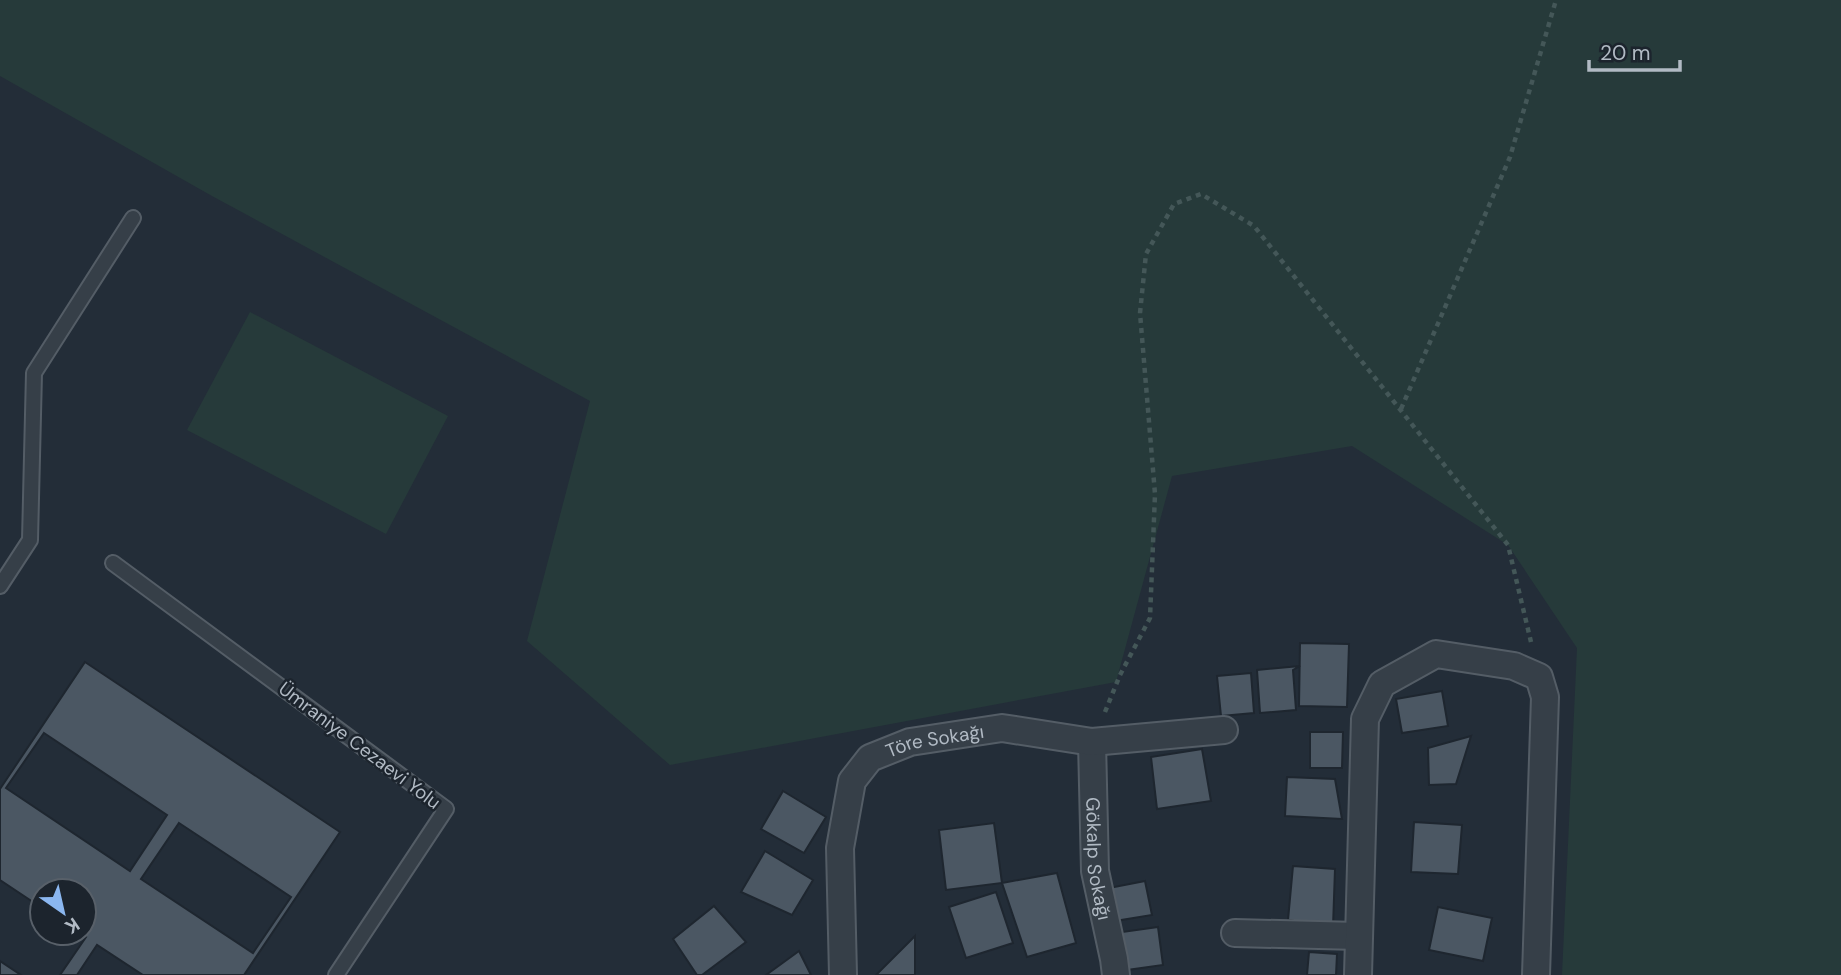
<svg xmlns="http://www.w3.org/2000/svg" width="1841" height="975" font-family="'DM Sans',sans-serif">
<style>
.green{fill:#263a3a}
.building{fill:#4b5763;stroke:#1e262f;stroke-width:2;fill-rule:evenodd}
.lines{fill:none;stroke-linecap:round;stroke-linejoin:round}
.lane-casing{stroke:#545d66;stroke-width:18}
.street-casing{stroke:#545d66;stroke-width:30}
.path{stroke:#445758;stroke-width:4.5;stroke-dasharray:5 5;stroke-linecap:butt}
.lane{stroke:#363f48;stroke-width:14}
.street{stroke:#363f48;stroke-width:26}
.labels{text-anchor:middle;stroke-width:5;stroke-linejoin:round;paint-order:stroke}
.street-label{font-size:19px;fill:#b1bac4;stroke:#1c242d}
</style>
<rect width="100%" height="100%" fill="#232d38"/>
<g class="green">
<path d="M0,0H1841V975H1562L1577,648L1508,545L1352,446L1172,476L1116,682L670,765L527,641L590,401L212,196L0,76Z"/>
<path d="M250,312L448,416L386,534L187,430Z"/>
</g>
<g class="building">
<path d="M1300,643L1349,644L1347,707L1299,706Z"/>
<path d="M85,662L340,832L244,975H143L97,945L77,975H60L86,937L80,933H84V891H42V908L0,880V789ZM44,733L167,815L130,871L6,788ZM179,823L291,897L253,953L141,879Z"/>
<path d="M1300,666L1293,670L1296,710L1260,713L1257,670Z"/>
<path d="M1251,673L1254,713L1221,716L1217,676Z"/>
<path d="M1442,691L1448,726L1402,733L1396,699Z"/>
<path d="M1310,732H1343L1342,768H1310Z"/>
<path d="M1471,736L1456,784L1429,785L1428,748Z"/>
<path d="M1202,749L1211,801L1157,809L1151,757Z"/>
<path d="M1287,777L1335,779L1342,819L1285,816Z"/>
<path d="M783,791L826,817L804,853L761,829Z"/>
<path d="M1414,822L1462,825L1458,874L1411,872Z"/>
<path d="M994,823L1002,883L946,890L939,830Z"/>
<path d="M765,851L813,880L792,915L741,892Z"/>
<path d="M1293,866L1335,869L1333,927L1288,920Z"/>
<path d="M1057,873L1076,943L1027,957L1002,883Z"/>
<path d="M1145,881L1152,915L1115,921L1109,888Z"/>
<path d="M996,892L1013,943L966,958L949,907Z"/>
<path d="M714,906L746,942L702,975H697L673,939Z"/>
<path d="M1438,907L1492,918L1483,961L1429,950Z"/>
<path d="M1158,927L1163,965L1127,970L1122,932Z"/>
<path d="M915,936V975H876Z"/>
<path d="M799,951L811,975H766Z"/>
<path d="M1309,952L1337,954L1336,975H1307Z"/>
<path d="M0,961L21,975H0Z"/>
</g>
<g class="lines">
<g class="lane-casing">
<g id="lane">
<path d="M113,563L446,809L336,975"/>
<path d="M0,586L30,540L34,373L133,218"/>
</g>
</g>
<g class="street-casing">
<g id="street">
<path id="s1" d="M1092,742L1095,871L1114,959L1116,975"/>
<path d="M1235,933L1358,936"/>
<path id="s2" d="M843,975L840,848L852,781L870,758L910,742L1002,728L1092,742L1224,730"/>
<path d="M1358,975L1365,719L1382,684L1436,654L1514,666L1539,677L1545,697L1536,975"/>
</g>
</g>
<g class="path">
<path d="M1401,409L1510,157L1556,0"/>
<path d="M1105,712L1120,675L1150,618L1155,494L1140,313L1146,254L1174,204L1201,194L1254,226L1508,545L1531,642"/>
</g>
<use href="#lane" class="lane"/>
<use href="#street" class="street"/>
</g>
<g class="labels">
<g class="street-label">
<text dy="7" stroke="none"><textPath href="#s2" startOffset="292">Töre Sokağı</textPath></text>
<text transform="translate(360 745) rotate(37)" y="7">Ümraniye Cezaevi Yolu</text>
<text dy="7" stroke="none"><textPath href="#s1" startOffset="117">Gökalp Sokağı</textPath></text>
</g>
</g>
<g transform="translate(63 912) rotate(146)"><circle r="33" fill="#1c242d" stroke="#586069" stroke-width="2"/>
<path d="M0-5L12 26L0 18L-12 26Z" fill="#8bb7f0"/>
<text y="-10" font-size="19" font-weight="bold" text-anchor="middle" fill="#b1bac4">K</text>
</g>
<path d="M1589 60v10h91v-10" fill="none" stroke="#b1bac4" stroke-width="3.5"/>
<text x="1600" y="60" font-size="21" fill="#b1bac4" stroke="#1c242d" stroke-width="5" paint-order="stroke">20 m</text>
</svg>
